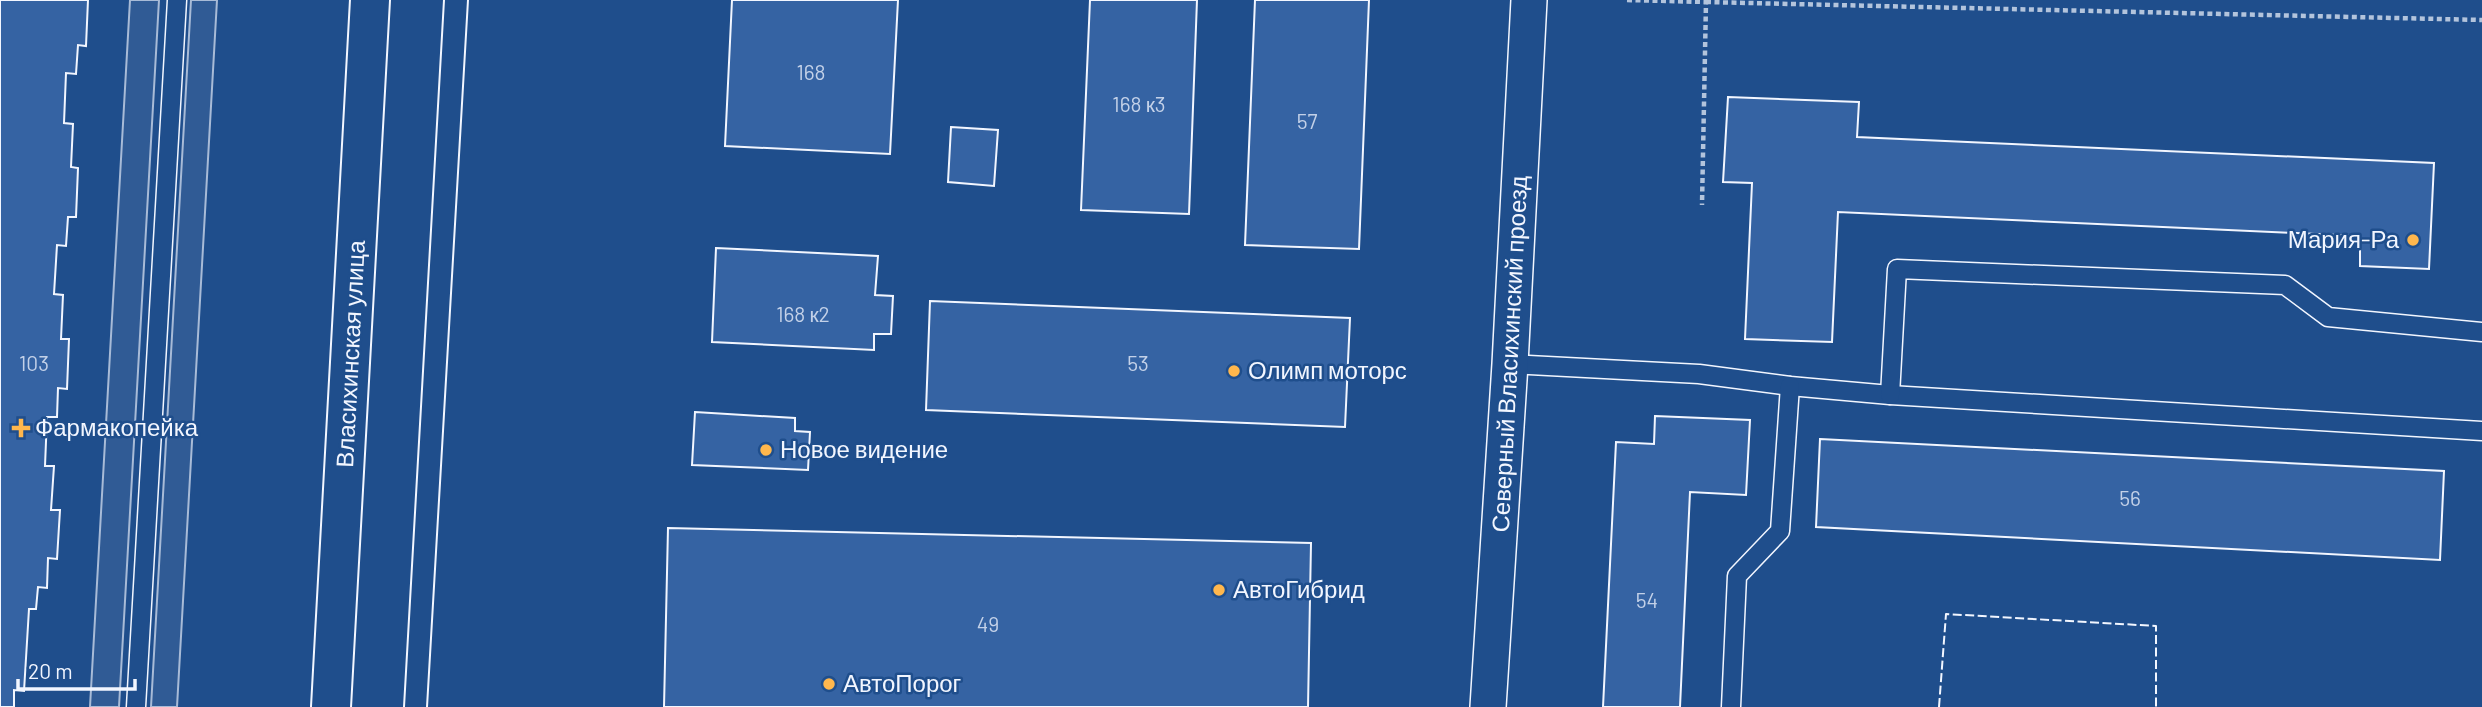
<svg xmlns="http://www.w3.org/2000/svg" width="2482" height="707" font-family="Barlow,sans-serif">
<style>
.parking{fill:#305b95;stroke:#a8bbd7;stroke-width:2}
.building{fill:#3563a3;stroke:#f2f6ff;stroke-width:2}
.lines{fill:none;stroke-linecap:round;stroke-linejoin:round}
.service-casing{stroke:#f2f6ff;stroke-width:21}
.minor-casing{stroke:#f2f6ff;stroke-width:38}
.trunk-casing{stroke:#f2f6ff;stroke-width:42}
.path{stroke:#b3c4dc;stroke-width:4.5;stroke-dasharray:5 3.5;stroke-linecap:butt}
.service{stroke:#1f4e8c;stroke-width:18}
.minor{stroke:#1f4e8c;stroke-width:35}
.trunk{stroke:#1f4e8c;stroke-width:38}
.tram{stroke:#f2f6ff;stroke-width:2}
.fence{stroke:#f2f6ff;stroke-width:2;stroke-dasharray:9 3.5;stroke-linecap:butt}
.poi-dot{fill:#ffb74d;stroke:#1f4e8c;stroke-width:2.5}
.labels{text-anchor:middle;stroke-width:5;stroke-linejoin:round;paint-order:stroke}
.number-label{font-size:21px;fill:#c3d1e8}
.poi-label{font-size:24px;fill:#f2f6ff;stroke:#1f4e8c;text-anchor:start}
.street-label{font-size:24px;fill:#f2f6ff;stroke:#1f4e8c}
</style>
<rect width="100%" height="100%" fill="#1f4e8c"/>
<g class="parking">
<path d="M130,0H159L119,707H90Z"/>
<path d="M191,0H217L177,707H151Z"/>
</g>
<g class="building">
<path d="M0,0H88L86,46L78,45L76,74L66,73L64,123L73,124L71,167L78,168L76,217H68L66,246L57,245L54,294L63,295L61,339H69L67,389L58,388L57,417H47L45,466H54L51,510H60L57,559L48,558L47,588L38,587L36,609H29L24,691L14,690V707H0Z"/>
<path d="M732,0H898L890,154L725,146Z"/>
<path d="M1090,0H1197L1189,214L1081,210Z"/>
<path d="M1255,0H1369L1359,249L1245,245Z"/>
<path d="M1728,97L1859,102L1857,137L2434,163L2429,269L2360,266V236L1838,212L1832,342L1745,339L1752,183L1723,182Z"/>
<path d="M951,127L998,130L994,186L948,182Z"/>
<path d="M716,248L878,256L875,295L893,296L891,334H874V350L712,342Z"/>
<path d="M930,301L1350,318L1345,427L926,410Z"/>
<path d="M695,412L795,418V431L810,432L808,470L692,465Z"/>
<path d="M1655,416L1750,420L1746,495L1690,492L1680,707H1603L1616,442L1654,444Z"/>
<path d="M1820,439L2444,471L2440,560L1816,527Z"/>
<path d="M668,528L1311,543L1308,707H664Z"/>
</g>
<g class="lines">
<g class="service-casing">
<g id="service">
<path d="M1510,364L1699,374L1790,386L1890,395L2482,431"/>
<path d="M1890,395L1897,269L2285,285L2328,317L2482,332"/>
<path d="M136,707L177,0"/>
<path d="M1731,707L1737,576L1780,531L1790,386"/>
</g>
</g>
<g class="minor-casing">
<path id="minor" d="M1488,707L1510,364L1529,0"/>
</g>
<g class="trunk-casing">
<path id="trunk" d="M331,707L370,0"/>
</g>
<g class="path">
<path d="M1627,0L1706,2L1702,205"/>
<path d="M1706,2L2482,20"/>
</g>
<use href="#service" class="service"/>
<use href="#minor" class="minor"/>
<use href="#trunk" class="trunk"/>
<g class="tram">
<path d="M404,707L444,0"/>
<path d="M427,707L468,0"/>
</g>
<path class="fence" d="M1939,707L1946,614L2156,626V707"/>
</g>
<g class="poi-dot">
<circle cx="2413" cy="240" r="7"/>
<circle cx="1234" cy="371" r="7"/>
<path d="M17.5 417.5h7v7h7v7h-7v7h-7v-7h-7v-7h7z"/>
<circle cx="766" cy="450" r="7"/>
<circle cx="1219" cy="590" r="7"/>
<circle cx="829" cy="684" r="7"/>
</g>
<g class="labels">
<g class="number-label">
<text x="811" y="80">168</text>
<text x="1139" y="112">168 к3</text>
<text x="1307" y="129">57</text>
<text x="803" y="322">168 к2</text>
<text x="34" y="371">103</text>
<text x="1138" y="371">53</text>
<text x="2130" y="506">56</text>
<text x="1647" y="608">54</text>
<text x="988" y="632">49</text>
</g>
<g class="poi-label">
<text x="2399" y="248" text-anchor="end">Мария-Ра</text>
<text x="1248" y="379">Олимп моторс</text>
<text x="35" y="436">Фармакопейка</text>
<text x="780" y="458">Новое видение</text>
<text x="1233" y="598">АвтоГибрид</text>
<text x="843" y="692">АвтоПорог</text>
</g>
<g class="street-label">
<text transform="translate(351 354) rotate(-87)" y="8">Власихинская улица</text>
<text transform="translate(1510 354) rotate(-87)" y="8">Северный Власихинский проезд</text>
</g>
</g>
<path d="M18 679v10h117v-10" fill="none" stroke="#f2f6ff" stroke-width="3.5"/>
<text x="28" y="679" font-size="21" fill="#f2f6ff" stroke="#1f4e8c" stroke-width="5" paint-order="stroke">20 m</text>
</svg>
